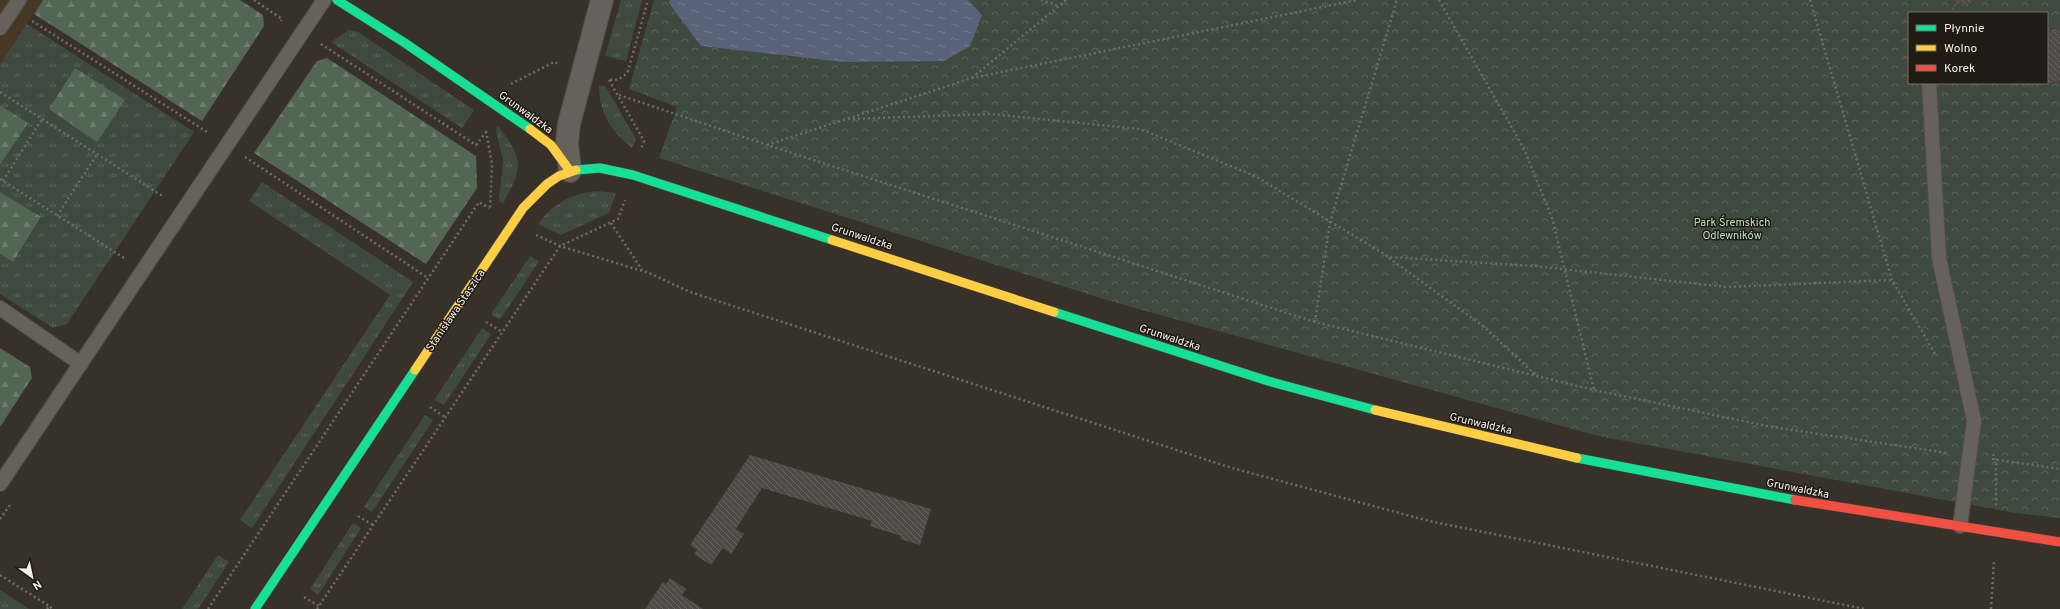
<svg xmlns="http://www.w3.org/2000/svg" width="2060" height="609" font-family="Overpass,sans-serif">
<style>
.built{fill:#473826}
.grass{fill:url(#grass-tufts)}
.forest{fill:url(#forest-firs)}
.park{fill:url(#park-crowns);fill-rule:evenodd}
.water{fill:url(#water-ripples)}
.building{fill:url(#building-back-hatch)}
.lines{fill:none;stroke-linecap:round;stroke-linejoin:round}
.lane-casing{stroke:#534d47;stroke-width:16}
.street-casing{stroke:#534d47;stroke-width:24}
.fast-casing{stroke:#534d47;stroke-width:10}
.slow-casing{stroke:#534d47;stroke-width:10}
.jam-casing{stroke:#534d47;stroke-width:10}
.path{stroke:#6f6b66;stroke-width:2.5;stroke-dasharray:2 3;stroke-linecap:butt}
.lane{stroke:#67615b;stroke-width:14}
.street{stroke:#67615b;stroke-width:22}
.fast{stroke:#16e098;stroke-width:9}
.slow{stroke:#ffcf43;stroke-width:9}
.jam{stroke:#f24e42;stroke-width:9}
.labels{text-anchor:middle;stroke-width:3;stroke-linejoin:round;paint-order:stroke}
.street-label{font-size:11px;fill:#faf2e9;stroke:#201b14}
.park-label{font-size:11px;fill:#b4e0b8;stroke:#201b14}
</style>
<defs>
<pattern id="grass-tufts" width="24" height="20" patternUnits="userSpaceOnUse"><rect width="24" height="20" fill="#3f4a3e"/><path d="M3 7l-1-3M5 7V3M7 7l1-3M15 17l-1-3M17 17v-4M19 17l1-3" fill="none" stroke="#5c655a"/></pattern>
<pattern id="forest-firs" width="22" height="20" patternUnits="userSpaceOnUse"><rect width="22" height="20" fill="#536653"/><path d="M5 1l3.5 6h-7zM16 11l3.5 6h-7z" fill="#6d7c6c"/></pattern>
<pattern id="park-crowns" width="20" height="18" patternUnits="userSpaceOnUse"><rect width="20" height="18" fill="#3f4a3e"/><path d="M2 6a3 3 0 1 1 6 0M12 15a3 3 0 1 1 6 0" fill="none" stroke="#5c655a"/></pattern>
<pattern id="water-ripples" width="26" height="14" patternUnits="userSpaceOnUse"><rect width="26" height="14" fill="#586379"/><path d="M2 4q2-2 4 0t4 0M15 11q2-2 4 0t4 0" fill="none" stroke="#717a8c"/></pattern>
<pattern id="building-back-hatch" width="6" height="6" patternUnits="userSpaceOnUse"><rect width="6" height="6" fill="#504945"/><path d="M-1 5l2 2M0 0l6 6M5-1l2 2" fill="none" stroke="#6a6460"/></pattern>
</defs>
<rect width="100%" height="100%" fill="#38312a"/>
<path class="built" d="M0,0H43L0,64Z"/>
<g class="grass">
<path d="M621,0H642L626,61L605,56Z"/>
<path d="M27,24L194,132L67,324L53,328L0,294V254L13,262L41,218L0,192V165L28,123L0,105V64Z"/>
<path d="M349,30L358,32L474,110L462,128L331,42Z"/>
<path d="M599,85L606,87L636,139L632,148C611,132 599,112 599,85Z"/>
<path d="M498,126C524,160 523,167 503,204L499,201L503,161L496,130Z"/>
<path d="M262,182L413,282L252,528L240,520L390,295L249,201Z"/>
<path d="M597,191L616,193L609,213L561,235L538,224C552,204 573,193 597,191Z"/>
<path d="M530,256L539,261L500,320L491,314Z"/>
<path d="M482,328L491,334L444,405L434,400Z"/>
<path d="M425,415L433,420L372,512L364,507Z"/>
<path d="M353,523L361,528L318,595L310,589Z"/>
<path d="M218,555L229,562L198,609H182Z"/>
<path d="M0,590L29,609H0Z"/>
</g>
<g class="forest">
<path d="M43,0H240L263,15L264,26L202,121L34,14Z"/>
<path d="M327,58L476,156L477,188L426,264L254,153L317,61Z"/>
<path d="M75,68L125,100L97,142L49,109Z"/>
<path d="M0,105L28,123L0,165Z"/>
<path d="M0,192L41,217L13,262L0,254Z"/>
<path d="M0,348L30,367L32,378L0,427Z"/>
</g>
<path class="park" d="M654,0H2060V518L2016,513L1598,436L1110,301L659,158L677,107L629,89ZM1909,13H2047V83H1909Z"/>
<path class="water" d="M670,0H968L982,15L970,46L944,61L843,62L701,46L669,3Z"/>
<g class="building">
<path d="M1957,0H1973L1967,7L1960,1L1953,10L1952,8Z"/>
<path d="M2060,31V81L2047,83V33Z"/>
<path d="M2021,83H2041V84L2022,87Z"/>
<path d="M750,455L931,509L920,545L900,539L901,536L870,526L872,521L762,488L736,529L744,534L731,554L723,548L711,565L694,554L697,550L690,545Z"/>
<path d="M670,578L686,589L682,595L703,609H645L663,582L666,584Z"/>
</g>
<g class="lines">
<g class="lane-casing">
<g id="lane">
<path d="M0,28L19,0"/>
<path d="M1929,83L1939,258L1974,421L1960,526"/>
<path d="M0,308L81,364"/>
<path d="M0,484L324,0"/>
</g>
</g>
<g class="street-casing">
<path id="street" d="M570,171L567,143L569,124L602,0"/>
</g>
<g class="fast-casing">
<g id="fast">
<path d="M337,0L405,43L530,129"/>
<path d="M576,170L600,168L633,175L832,240"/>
<path d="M1054,312L1268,381L1375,410"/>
<path d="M1577,458L1795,500"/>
<path d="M255,609L415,370"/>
</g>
</g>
<g class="slow-casing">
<g id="slow">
<path d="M530,129L551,145L570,171"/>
<path d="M832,240L1054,312"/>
<path d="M415,370L523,208L547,184L559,176L576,170"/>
<path d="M1375,410L1577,458"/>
</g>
</g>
<g class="jam-casing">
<path id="jam" d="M1795,500L2060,542"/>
</g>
<g class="path">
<path d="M254,0L282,19L281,21"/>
<path d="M1041,0L1059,6"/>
<path d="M1439,0L1524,149L1552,218L1594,390"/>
<path d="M1810,0L1892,280L1935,354"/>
<path d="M32,21L207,132"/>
<path d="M321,44L476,145L486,132"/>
<path d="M972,78L1066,0"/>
<path d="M609,80L644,141L641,149"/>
<path d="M610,80C619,80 623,78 628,71L648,0"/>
<path d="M511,84L554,62L559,64"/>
<path d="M0,92L164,197"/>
<path d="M619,95L767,145L1315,322L1594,390L1772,427L1948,453"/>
<path d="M848,119L991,114L1140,129L1255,176L1389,257L1534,266L1727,287L1892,280"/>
<path d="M486,131L492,164L490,209"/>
<path d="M767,145L972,78L1357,0"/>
<path d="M245,157L428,278"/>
<path d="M0,179L124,258"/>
<path d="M3,181L42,119"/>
<path d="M57,216L97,154"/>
<path d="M611,223L642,270"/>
<path d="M536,235L560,246L649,273L690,292L1232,468L1429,521L1865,609"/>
<path d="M1389,258L1483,326L1537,376"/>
<path d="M486,322L502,332"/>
<path d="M1315,322L1330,222L1397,0"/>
<path d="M430,407L445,417"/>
<path d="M1993,454L1996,460V506"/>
<path d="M1992,459L2060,469"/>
<path d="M358,516L373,525"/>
<path d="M0,519L10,505"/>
<path d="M0,575L49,606"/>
<path d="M304,597L319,606"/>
<path d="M47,609L49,606L53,609"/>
<path d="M208,609L479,202L489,208"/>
<path d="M317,609L560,246L618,219L625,200"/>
<path d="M1991,609L1994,559"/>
</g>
<use href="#lane" class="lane"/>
<use href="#street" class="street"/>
<use href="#fast" class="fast"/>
<use href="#slow" class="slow"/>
<use href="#jam" class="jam"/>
</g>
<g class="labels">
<g class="street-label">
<text transform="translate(526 112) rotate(36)" y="4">Grunwaldzka</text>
<text transform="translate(862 236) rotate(18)" y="4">Grunwaldzka</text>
<text transform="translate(455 310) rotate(-56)" y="4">Stanisława Staszica</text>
<text transform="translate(1170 337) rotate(18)" y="4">Grunwaldzka</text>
<text transform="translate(1481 423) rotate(13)" y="4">Grunwaldzka</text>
<text transform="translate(1798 488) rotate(11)" y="4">Grunwaldzka</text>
</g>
<g class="park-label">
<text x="1732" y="226">Park Śremskich<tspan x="1732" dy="13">Odlewników</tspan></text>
</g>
</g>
<rect x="1908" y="12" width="140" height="72" fill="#201b14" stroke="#777169"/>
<rect x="1916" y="25" width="20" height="6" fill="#16e098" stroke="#777169"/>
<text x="1944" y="32" font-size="12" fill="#faf2e9">Płynnie</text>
<rect x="1916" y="45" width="20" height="6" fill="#ffcf43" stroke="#777169"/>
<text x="1944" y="52" font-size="12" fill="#faf2e9">Wolno</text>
<rect x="1916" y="65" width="20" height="6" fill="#f24e42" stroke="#777169"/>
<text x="1944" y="72" font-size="12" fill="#faf2e9">Korek</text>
<g transform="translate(32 577) rotate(147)" stroke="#201b14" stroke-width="3" paint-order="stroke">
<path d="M0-3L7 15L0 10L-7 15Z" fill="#faf2e9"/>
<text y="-6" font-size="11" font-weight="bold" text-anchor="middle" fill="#faf2e9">N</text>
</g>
</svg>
